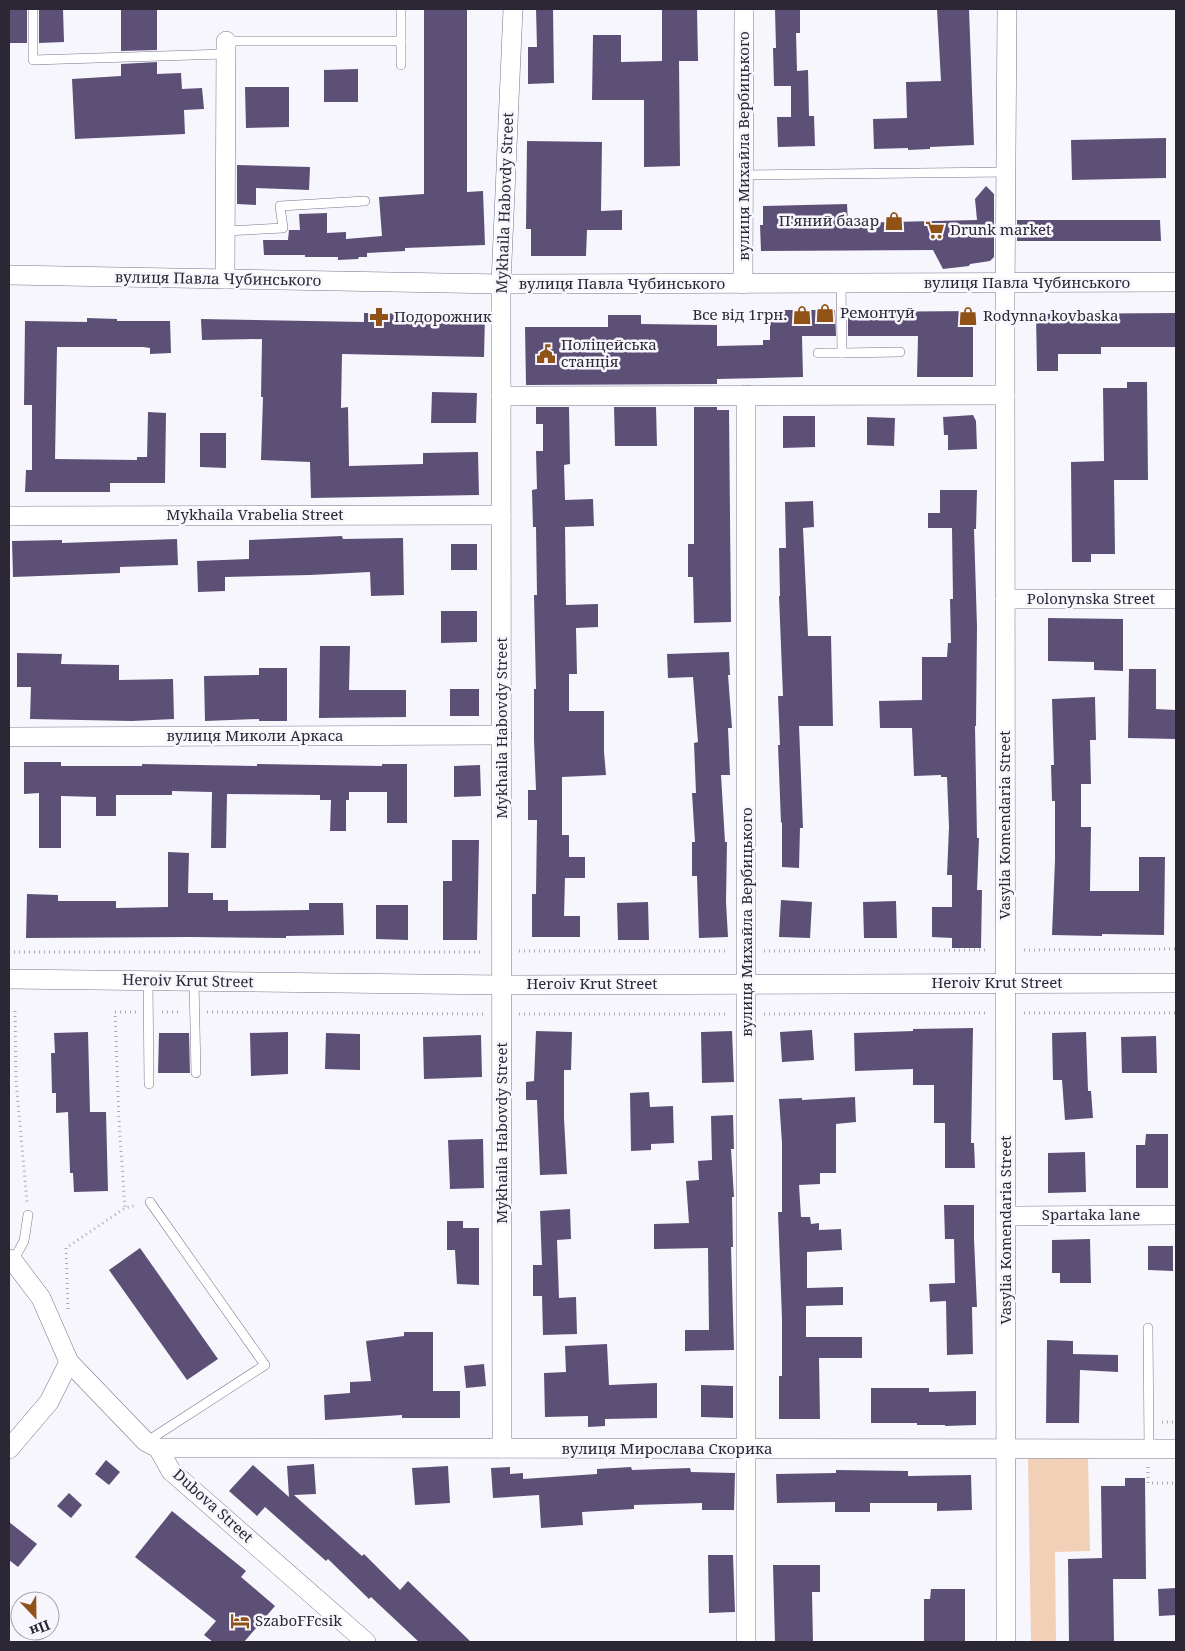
<svg xmlns="http://www.w3.org/2000/svg" width="1185" height="1651" font-family="'Noto Serif',serif">
<style>
.green{fill:#f1d0b7}
.building{fill:#5d5077}
.lines{fill:none;stroke-linecap:round;stroke-linejoin:round}
.service-casing{stroke:#7b7290;stroke-width:10}
.minor-casing{stroke:#7b7290;stroke-width:20}
.path{stroke:#aba8b1;stroke-width:3;stroke-dasharray:1 4;stroke-linecap:butt}
.service{stroke:#fff;stroke-width:9}
.minor{stroke:#fff;stroke-width:19}
.labels{text-anchor:middle;stroke-width:5;stroke-linejoin:round;paint-order:stroke}
.street-label{font-size:15px;fill:#2b2734;stroke:#f8f6fd}
.poi-label{font-size:15px;fill:#2b2734;stroke:#f8f6fd;text-anchor:start}
</style>
<rect width="100%" height="100%" fill="#f8f6fd"/>
<path class="green" d="M1088,1458L1090,1551L1055,1552L1056,1642H1031L1028,1459Z"/>
<g class="building">
<rect x="9" y="9" width="18" height="34"/>
<path d="M39,9H63L64,42L39,43Z"/>
<path d="M121,9H157V50L121,51Z"/>
<path d="M424,9H467V192L483,191L485,245L405,248V251L367,253V257H359L358,259L338,260V257H305V255H264L263,240H288L289,230H300L299,214L327,213V233L346,232V239L382,236L379,197L424,194Z"/>
<path d="M536,9H553L554,83L528,84V47H537Z"/>
<path d="M662,9H697L698,61H679L680,166L644,167V100H592L593,35H621V62L662,61Z"/>
<path d="M775,9H800V33H796L797,71L808,70L809,116H814L815,146L778,147L777,117H791V86H774L773,48H776Z"/>
<path d="M937,9H969L974,145L930,147V149L908,150V148L874,149L873,119L907,118L906,82L941,81Z"/>
<path d="M157,62V74L181,73L182,89L202,88L204,109L184,110L185,134L75,139L72,79L121,76V64Z"/>
<path d="M358,69V102H324V70Z"/>
<path d="M245,87H289V127L246,128Z"/>
<path d="M1166,138V178L1072,180L1071,140Z"/>
<path d="M527,141L602,142L601,211L622,210V230H587L586,256H531V229H526Z"/>
<path d="M237,165L310,167L309,190L256,188V205L237,204Z"/>
<path d="M986,186L994,194V257L990,261L970,264L969,266L943,269L933,250L761,251L760,225H763V206L847,204L848,223L977,220L975,199Z"/>
<path d="M1017,220H1160L1161,241H1017Z"/>
<path d="M770,310H835L836,336H802L803,377L717,379V384L526,385L525,327H608V315H641V324L717,325V346L763,345V340H770Z"/>
<path d="M973,311V377H917L918,336H848V312Z"/>
<path d="M364,313L485,315L484,357L342,354L341,408L348,407L349,466L423,464V453L478,452L479,495L311,498L310,462L261,460L263,397H261L262,339L202,340L201,319L364,322Z"/>
<path d="M1176,313V347H1101V354H1058V371H1037L1036,314Z"/>
<path d="M87,318L117,319V321H170L171,353L150,354V348L143,347H57L55,459L137,460V457H147L148,412L166,413L165,483H110V492H25L26,470H32V405H24L25,321L87,322Z"/>
<path d="M1127,382H1147L1148,480H1114L1115,554H1091V562H1072L1071,462L1104,461L1103,388H1127Z"/>
<path d="M432,392L477,393L476,423H431Z"/>
<path d="M536,407H569L570,464L564,465L565,500L593,499L594,526L565,527L566,605L598,604V627L576,628L577,674H569V711H604V752L606,775L562,777V835H569V857H585V878H565L564,916H580V937H532V894H536L537,820H528V790H536L534,740V689H536L534,595H537L536,527H533L532,490L537,489L536,451H543V424H536Z"/>
<path d="M614,407H656L657,446H615Z"/>
<path d="M694,407H717V410H729L731,622L694,623L693,577H688V544H694Z"/>
<path d="M973,415L976,421L977,449L948,450V435H944L943,417Z"/>
<path d="M783,416H815V447L783,448Z"/>
<path d="M867,417L895,418L894,446L867,445Z"/>
<path d="M200,433H226V468L200,467Z"/>
<path d="M940,490H977L976,529H974L977,627L976,726H975L977,838H979L977,890H982L981,948H952V938L932,937V907H952V875H947L949,827L947,777H941V775L914,776L912,728H880L879,701L922,700V657H947L948,643H951L950,599H953L952,528H928V513H940Z"/>
<path d="M813,501L814,527L803,528L808,636H831L833,726H799L803,828H800L799,868L782,867V822L781,823L778,745H780L778,696H783L779,596H780L779,548H786L785,502Z"/>
<path d="M342,536L343,539L403,538L404,595L371,596L370,572L310,575L225,577V591L198,592L197,561L249,559V540Z"/>
<path d="M177,539L178,565L120,567V573L13,577L12,541L62,540V543Z"/>
<rect x="451" y="544" width="26" height="26"/>
<path d="M441,611H477V642L441,643Z"/>
<path d="M1048,618L1123,619V671L1094,670V662L1048,661Z"/>
<path d="M320,646H350L349,690H406V717L319,718Z"/>
<path d="M729,652L730,675H728L732,728H728L730,775H721L725,842H727L726,902L728,937L699,938L697,876H692V842H695L692,793H696L694,743L698,742L693,677L668,678L667,654Z"/>
<path d="M17,653L62,654L61,664L119,665V680L173,679L174,719L132,721L30,719L31,687H17Z"/>
<path d="M259,668H287V721H259V719L205,721L204,676L259,675Z"/>
<path d="M1129,669H1156V709L1176,710V739L1128,738Z"/>
<rect x="450" y="689" width="29" height="27"/>
<path d="M1095,697L1096,740H1090L1091,784H1081V827H1091L1090,891H1139V857H1165L1164,935L1102,934V936L1052,935L1055,860V801H1052L1051,765H1054L1052,699Z"/>
<path d="M24,762H61V766H142V764L257,766V764L382,766V764H407V823H387V792H349V800H346V831H330L331,800H320V795L227,794L226,848H211L212,792L172,791V795H116V816H96V797L61,796V848H39V793L24,794Z"/>
<path d="M480,765L481,796L454,797V766Z"/>
<path d="M452,840H479L477,940H443V881H452Z"/>
<path d="M168,852L189,853L188,893H213V900H228V911L309,910V903H343L344,935L286,936V938L190,937L26,938L27,894L58,895V901H116V908L168,907Z"/>
<path d="M781,900L812,902L810,938L779,937Z"/>
<path d="M896,901L897,938H864L863,902Z"/>
<path d="M648,902L649,940H618L617,903Z"/>
<path d="M376,905H408V940L376,939Z"/>
<path d="M973,1028L971,1143H974L975,1168H945V1123H934V1085H913V1069L855,1071L854,1033L913,1031V1029Z"/>
<path d="M812,1030L814,1060L782,1062L780,1032Z"/>
<path d="M536,1031L572,1032L571,1070H564V1118L567,1174L540,1175L537,1100H526V1082L534,1081Z"/>
<path d="M732,1031L734,1082L702,1083L701,1032Z"/>
<path d="M88,1032L90,1112H106L108,1191L74,1192L73,1173H70L68,1112L56,1113V1093H52L51,1053H55L54,1033Z"/>
<path d="M288,1032V1074L251,1076L250,1033Z"/>
<path d="M1086,1032L1088,1091H1091L1093,1118L1065,1120L1062,1080H1053L1052,1033Z"/>
<path d="M159,1033H189L190,1073H158Z"/>
<path d="M326,1033L360,1034V1070L325,1069Z"/>
<path d="M481,1035L482,1077L424,1079L423,1037Z"/>
<path d="M1156,1036L1157,1073H1122L1121,1037Z"/>
<path d="M649,1092L650,1107L673,1106L674,1143L651,1144V1150L631,1151L630,1093Z"/>
<path d="M855,1097L856,1122L836,1124V1173H820V1184L799,1185L801,1217H810L811,1224L819,1223V1230L841,1229L842,1250L807,1252V1288L843,1287V1305L806,1306V1337H862V1358H819L820,1419H779V1376H782V1319L778,1212H782V1143L779,1099L802,1098V1100Z"/>
<path d="M733,1115L734,1149H731L734,1197H732L733,1247H731L734,1350L685,1351V1330H709L708,1248L654,1249V1224L689,1223L686,1181L699,1180L698,1161L712,1160L711,1116Z"/>
<path d="M1146,1134H1168V1188H1136V1145H1145Z"/>
<path d="M483,1139L484,1188L450,1189L448,1140Z"/>
<path d="M1085,1152L1086,1192L1048,1193V1153Z"/>
<path d="M944,1205H974V1239L977,1307H972L973,1354L947,1355L946,1301L930,1302L929,1284L955,1283L954,1239H945Z"/>
<path d="M570,1209L571,1239L557,1240L559,1298L576,1297L577,1334L543,1335L542,1296H533V1265H542L540,1211Z"/>
<path d="M447,1221H463V1228H479V1285L457,1284L455,1250H447Z"/>
<path d="M1090,1239L1091,1283H1060V1273H1052V1240Z"/>
<path d="M1148,1246H1173V1271L1148,1270Z"/>
<path d="M140,1248L218,1359L187,1380L109,1270Z"/>
<path d="M404,1332H433V1391H460V1418H402V1415L325,1420L324,1395L350,1393V1382L371,1381L366,1341L404,1336Z"/>
<path d="M1047,1340L1073,1341V1354L1118,1355V1372L1080,1370L1079,1423H1046Z"/>
<path d="M607,1344L609,1385L657,1383V1418L605,1419V1426L588,1427V1416L545,1417L544,1373L566,1372L565,1346Z"/>
<path d="M484,1364L486,1386L466,1388L464,1366Z"/>
<path d="M701,1385L733,1386V1418L701,1417Z"/>
<path d="M871,1388H929V1392L976,1391V1425L945,1426V1425H917V1423H871Z"/>
<path d="M106,1460L120,1472L109,1485L95,1474Z"/>
<path d="M314,1464L316,1494L294,1495L362,1556L364,1554L400,1590L408,1581L471,1642H419L371,1597L369,1599L328,1559L326,1561L265,1507L257,1516L229,1491L253,1465L289,1497L287,1466Z"/>
<path d="M448,1466L450,1503L415,1505L412,1468Z"/>
<path d="M510,1467V1474L523,1473V1479L597,1474V1469L631,1467L632,1470L690,1468L691,1472L735,1473L734,1510H702V1503L634,1505V1509L582,1512L583,1525L541,1528L539,1495L493,1498L491,1468Z"/>
<path d="M836,1470L908,1471V1476L971,1475L972,1510L937,1511V1503H870V1512H835V1502L777,1503L776,1474L836,1473Z"/>
<path d="M1125,1478H1145L1146,1579H1113L1114,1642H1069L1068,1559L1102,1558L1101,1486H1125Z"/>
<path d="M69,1493L82,1505L71,1518L57,1506Z"/>
<path d="M172,1511L246,1571L241,1577L275,1606L244,1642H213L204,1635L216,1621L135,1557Z"/>
<path d="M9,1522L37,1544L18,1567L9,1560Z"/>
<path d="M708,1555H733L735,1612L709,1613Z"/>
<path d="M773,1565H820V1592H812L813,1642H775Z"/>
<path d="M1176,1588V1615L1159,1616L1158,1589Z"/>
<path d="M931,1589H965V1642H924V1599H930Z"/>
</g>
<g class="lines">
<g class="service-casing">
<g id="service">
<path d="M33,9V60L225,54"/>
<path d="M401,9V65"/>
<path d="M226,41H401"/>
<path d="M744,175L1007,172"/>
<path d="M225,231L283,228L280,206L365,201"/>
<path d="M818,353H842L841,283"/>
<path d="M842,353L900,352"/>
<path d="M148,981L149,1084"/>
<path d="M194,981L196,1073"/>
<path d="M13,1261L24,1241L28,1215"/>
<path d="M1148,1328L1149,1449"/>
<path d="M146,1442L265,1365L150,1202"/>
</g>
</g>
<g class="minor-casing">
<g id="minor">
<path d="M9,275L501,284L1176,282"/>
<path d="M225,279L226,41"/>
<path d="M743,284L744,9"/>
<path d="M746,395V1642"/>
<path d="M501,396L1005,395"/>
<path d="M9,516L501,515"/>
<path d="M1005,599H1176"/>
<path d="M9,737L502,735"/>
<path d="M9,979L502,985L1176,983"/>
<path d="M1006,1216L1176,1215"/>
<path d="M9,1259L13,1261L41,1298L69,1362L146,1442L158,1448L171,1471L366,1642"/>
<path d="M158,1448L1176,1449"/>
<path d="M502,1448L501,284L513,9"/>
<path d="M9,1449L49,1402L69,1362"/>
<path d="M1006,1642L1005,303L1007,9"/>
</g>
</g>
<g class="path">
<path d="M1024,950L1176,949"/>
<path d="M519,951H728"/>
<path d="M764,951L988,950"/>
<path d="M9,952H483"/>
<path d="M15,1011L16,1081L27,1202"/>
<path d="M136,1012H115L119,1121L125,1208L137,1205"/>
<path d="M162,1012H181"/>
<path d="M207,1012L483,1014"/>
<path d="M1024,1013H1176"/>
<path d="M519,1014H728"/>
<path d="M764,1014L988,1013"/>
<path d="M68,1309L66,1248L125,1208"/>
<path d="M1162,1422H1176"/>
<path d="M1148,1467V1483H1176"/>
</g>
<use href="#service" class="service"/>
<use href="#minor" class="minor"/>
</g>
<defs>
<g id="shop-bare" transform="scale(1.5)"><path d="M-5-2.5h2.3a2.7 3.5 0 0 1 5.4 0H5L5.5 6h-11ZM-1.5-2.5h3a1.5 2.3 0 0 0-3 0Z" fill="#905216" stroke="#f8f6fd" stroke-width="2.5" paint-order="stroke"/></g>
<g id="supermarket-bare" transform="scale(1.5)"><path d="M-6-5.5h2.5l.6 2H6L4.5 2H-2.5L-4.4-4H-6ZM-1.5 3.2a1.3 1.3 0 1 0 .1 0ZM3 3.2a1.3 1.3 0 1 0 .1 0Z" fill="#905216" stroke="#f8f6fd" stroke-width="2.5" paint-order="stroke"/></g>
<g id="pharmacy-bare" transform="scale(1.5)"><path d="M-2-6h4v4h4v4h-4v4h-4v-4h-4v-4h4Z" fill="#905216" stroke="#f8f6fd" stroke-width="2.5" paint-order="stroke"/></g>
<g id="civic-bare" transform="scale(1.5)"><path d="M-.6-6.5H3V-4.5H.6V-3L4-1V1h2V6H-6V1h2V-1L-.6-3ZM-1.2 2.5V6h2.4V2.5Z" fill="#905216" stroke="#f8f6fd" stroke-width="2.5" paint-order="stroke"/></g>
<g id="hotel-bare" transform="scale(1.5)"><path d="M-6-4.5h1.5V1H6V5H4.5V3h-9V5H-6ZM-4 0a1.8 1.8 0 1 1 3.6 0ZM.5 0V-2.5h3Q6-2.5 6 0Z" fill="#905216" stroke="#f8f6fd" stroke-width="2.5" paint-order="stroke"/></g>
</defs>
<g fill-rule="evenodd">
<use href="#shop-bare" x="894" y="221"/>
<use href="#supermarket-bare" x="935" y="230"/>
<use href="#shop-bare" x="825" y="313"/>
<use href="#shop-bare" x="802" y="315"/>
<use href="#shop-bare" x="968" y="316"/>
<use href="#pharmacy-bare" x="379" y="317"/>
<use href="#civic-bare" x="546" y="354"/>
<use href="#hotel-bare" x="240" y="1621"/>
</g>
<g class="labels">
<g class="street-label">
<text transform="translate(744 146) rotate(-90)" y="5">вулиця Михайла Вербицького</text>
<text transform="translate(505 203) rotate(-88)" y="5">Mykhaila Habovdy Street</text>
<text transform="translate(218 279) rotate(1)" y="5">вулиця Павла Чубинського</text>
<text x="1027" y="288">вулиця Павла Чубинського</text>
<text x="622" y="289">вулиця Павла Чубинського</text>
<text x="255" y="520">Mykhaila Vrabelia Street</text>
<text x="1091" y="604">Polonynska Street</text>
<text transform="translate(502 728) rotate(-90)" y="5">Mykhaila Habovdy Street</text>
<text x="255" y="741">вулиця Миколи Аркаса</text>
<text transform="translate(1005 825) rotate(-90)" y="5">Vasylia Komendaria Street</text>
<text transform="translate(747 922) rotate(-90)" y="5">вулиця Михайла Вербицького</text>
<text transform="translate(188 981) rotate(1)" y="5">Heroiv Krut Street</text>
<text x="997" y="988">Heroiv Krut Street</text>
<text x="592" y="989">Heroiv Krut Street</text>
<text transform="translate(502 1133) rotate(-90)" y="5">Mykhaila Habovdy Street</text>
<text x="1091" y="1220">Spartaka lane</text>
<text transform="translate(1006 1230) rotate(-90)" y="5">Vasylia Komendaria Street</text>
<text x="667" y="1454">вулиця Мирослава Скорика</text>
<text transform="translate(213 1506) rotate(42)" y="5">Dubova Street</text>
</g>
<g class="poi-label">
<text x="879" y="226" text-anchor="end">П'яний базар</text>
<text x="950" y="235">Drunk market</text>
<text x="840" y="318">Ремонтуй</text>
<text x="787" y="320" text-anchor="end">Все від 1грн.</text>
<text x="983" y="321">Rodynna kovbaska</text>
<text x="394" y="322">Подорожник</text>
<text x="561" y="350">Поліцейська<tspan x="561" dy="17">станція</tspan></text>
<text x="255" y="1626">SzaboFFcsik</text>
</g>
</g>
<rect width="1185" height="1651" fill="none" stroke="#2b2734" stroke-width="20"/>
<g transform="translate(35 1616) rotate(158)"><circle r="24" fill="#f8f6fd" stroke="#a6a3ad"/>
<path d="M0-4L9 19L0 12L-9 19Z" fill="#905216"/>
<text y="-8" font-size="14" font-weight="bold" text-anchor="middle" fill="#2b2734">Пн</text>
</g>
</svg>
